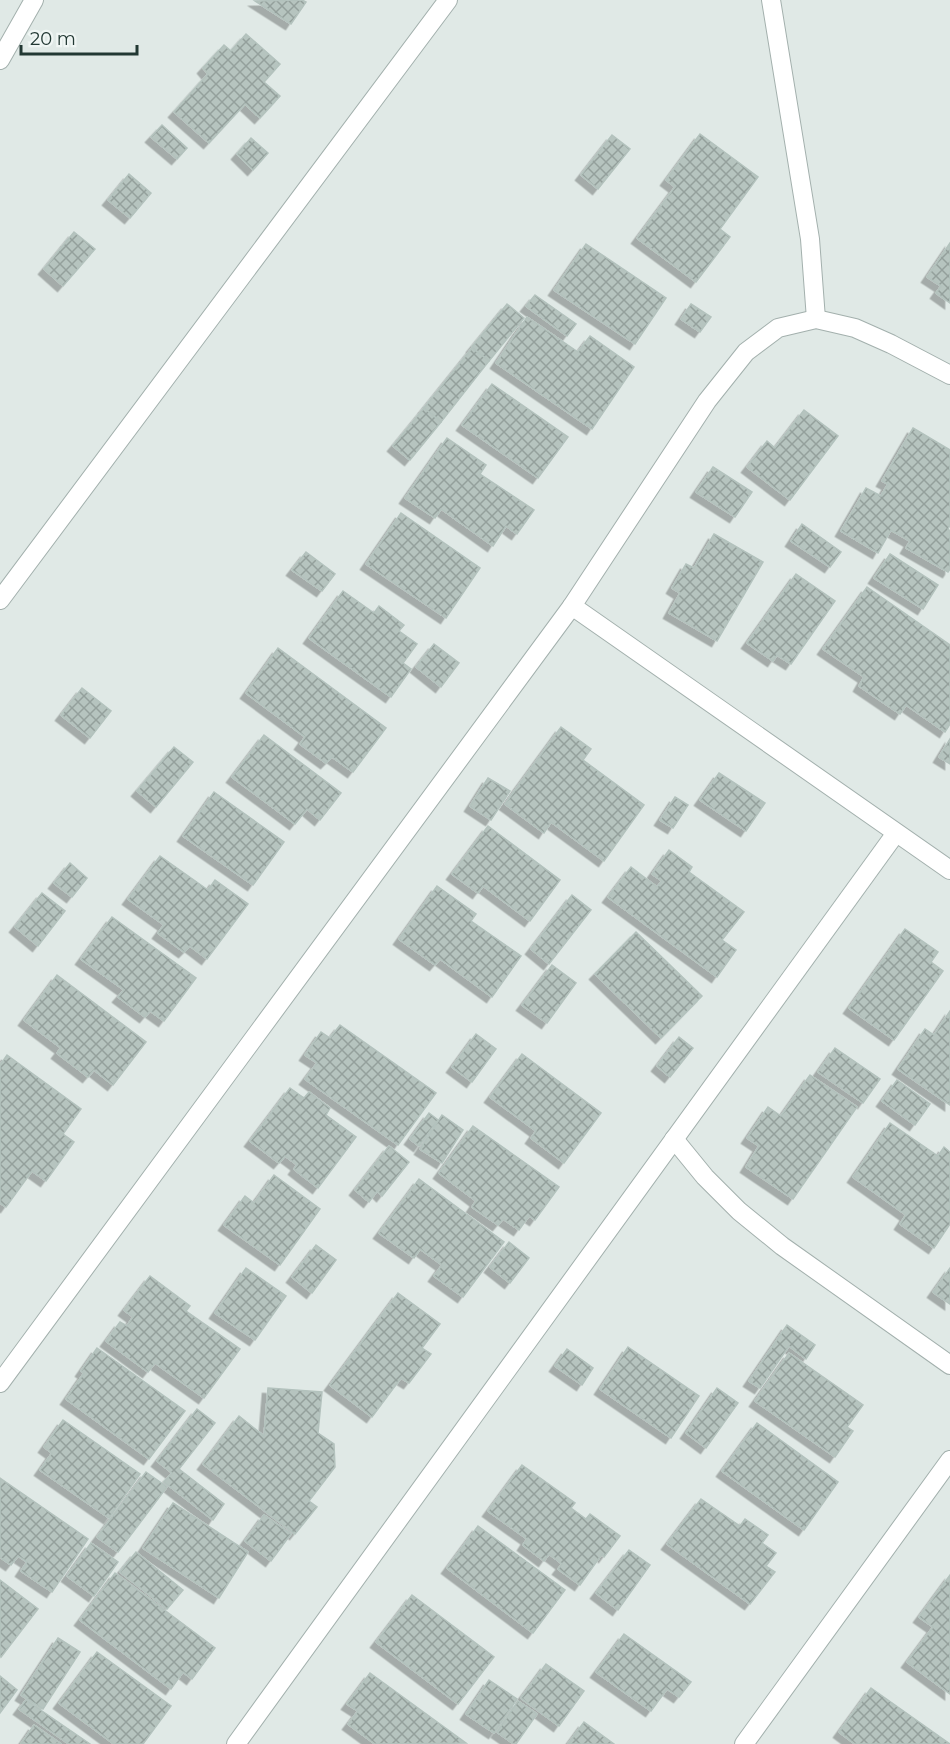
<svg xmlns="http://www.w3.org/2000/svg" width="950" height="1744" font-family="Montserrat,sans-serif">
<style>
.building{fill:url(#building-cross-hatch);stroke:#b3c2bd;stroke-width:1.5;filter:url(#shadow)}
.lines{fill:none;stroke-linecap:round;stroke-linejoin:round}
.minor-casing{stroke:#a3b0ad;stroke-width:20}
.minor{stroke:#fff;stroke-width:18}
</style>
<defs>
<pattern id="building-cross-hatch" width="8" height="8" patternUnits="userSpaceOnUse" patternTransform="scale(1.5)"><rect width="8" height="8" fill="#b6c4bf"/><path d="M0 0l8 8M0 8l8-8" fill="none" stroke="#94a09c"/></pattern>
<filter id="shadow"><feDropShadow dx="-5.5" dy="5.5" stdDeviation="0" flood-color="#0004"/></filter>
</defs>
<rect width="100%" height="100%" fill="#e0e9e6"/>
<g class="building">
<path d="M302,0L306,2L291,24L255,1Z"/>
<path d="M246,34L280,64L264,82L280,96L260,118L245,104L209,143L174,112L208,74L203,68L224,45L231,51Z"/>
<path d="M162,125L187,148L177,159L151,137Z"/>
<path d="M700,134L758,177L720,229L730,237L696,282L637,238L675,187L666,180Z"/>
<path d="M612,135L630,149L598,189L581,175Z"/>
<path d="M251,138L268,153L253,170L237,154Z"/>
<path d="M129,174L151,193L130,218L108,200Z"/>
<path d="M74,232L95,249L63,286L44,269Z"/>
<path d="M950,243V303L936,293L941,286L927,277Z"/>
<path d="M586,244L666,298L635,344L554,290Z"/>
<path d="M535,295L576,324L567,336L526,306Z"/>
<path d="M507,304L524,318L489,361L472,347Z"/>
<path d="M691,304L711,317L700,332L681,319Z"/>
<path d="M527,317L578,352L590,336L634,367L592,429L496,363Z"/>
<path d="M472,348L489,361L441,422L424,408Z"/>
<path d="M492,384L568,437L538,478L462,425Z"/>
<path d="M424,408L441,422L410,460L393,446Z"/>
<path d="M804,410L838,436L790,500L747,467L767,441L775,448Z"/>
<path d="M913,428L950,450V525L948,529L950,531V569L948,572L906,548L910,541L891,530L878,553L841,531L866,488L881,496L888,484L882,481Z"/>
<path d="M447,438L486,465L480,474L534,510L517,534L506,526L493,546L441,509L435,518L405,498Z"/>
<path d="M713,467L752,492L735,517L696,492Z"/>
<path d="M401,513L480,568L446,618L366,564Z"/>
<path d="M802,524L841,552L830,567L791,541Z"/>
<path d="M714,534L763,562L717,641L669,613L680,593L672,588L686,564L694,568Z"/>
<path d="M306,552L335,574L322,591L292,570Z"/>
<path d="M890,554L938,585L923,609L874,578Z"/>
<path d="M796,574L835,601L791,664L777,655L773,661L747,643Z"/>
<path d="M867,587L950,645V724L945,732L906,705L900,714L859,686L864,677L823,649Z"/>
<path d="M343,591L374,613L379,606L404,625L399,631L417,644L403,663L411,669L391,697L309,638Z"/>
<path d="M434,644L459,663L441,687L416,667Z"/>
<path d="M278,648L386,728L353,772L332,757L326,763L300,744L305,737L246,693Z"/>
<path d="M82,688L111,711L90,738L61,715Z"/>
<path d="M561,727L591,749L583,760L644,805L604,861L551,822L544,833L505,804Z"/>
<path d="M264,735L341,793L320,820L307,809L295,824L232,777Z"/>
<path d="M950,739V764L939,757Z"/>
<path d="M174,747L193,762L156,807L137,791Z"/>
<path d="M719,773L765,803L746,831L700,800Z"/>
<path d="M488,778L510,791L491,820L470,806Z"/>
<path d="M214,792L284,842L253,885L183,836Z"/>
<path d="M675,797L688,805L673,828L660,820Z"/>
<path d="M488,826L560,880L530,921L483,886L478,893L452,874Z"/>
<path d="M669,850L692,867L689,872L744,912L722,940L736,950L717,977L608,897L631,867L657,887L662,881L652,874Z"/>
<path d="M160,856L208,890L215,880L248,904L207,959L190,946L184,952L158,933L164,925L128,899Z"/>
<path d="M70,863L87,878L72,897L54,883Z"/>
<path d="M437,886L476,914L471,921L521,956L492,997L440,959L435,965L399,939Z"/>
<path d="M42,893L65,911L38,946L15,927Z"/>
<path d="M572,895L591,910L549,964L531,949Z"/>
<path d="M112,917L196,978L164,1021L150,1011L145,1017L118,997L124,990L81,959Z"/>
<path d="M905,929L938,952L931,962L943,971L894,1040L849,1008Z"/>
<path d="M636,932L702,996L661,1038L595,974Z"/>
<path d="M552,965L576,983L547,1023L522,1005Z"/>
<path d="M57,975L146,1042L113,1085L94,1070L88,1077L57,1053L61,1048L24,1020Z"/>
<path d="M950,1011V1105L898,1069L925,1029L934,1035Z"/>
<path d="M340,1025L436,1093L398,1145L305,1079L317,1063L305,1055L321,1032L330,1038Z"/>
<path d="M476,1034L496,1049L472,1082L452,1067Z"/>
<path d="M679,1037L693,1048L670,1077L657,1066Z"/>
<path d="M835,1048L880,1079L863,1103L818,1072Z"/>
<path d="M522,1054L601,1113L564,1163L531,1138L536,1131L490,1097Z"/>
<path d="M7,1055L81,1109L63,1134L74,1142L46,1181L32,1171L6,1207L0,1203V1065Z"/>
<path d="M810,1075L857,1107L793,1199L746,1167L759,1146L747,1138L768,1107L781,1116Z"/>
<path d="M897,1080L930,1104L915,1125L882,1101Z"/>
<path d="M290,1088L304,1098L309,1092L330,1108L326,1115L356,1137L318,1188L294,1169L297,1165L285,1156L279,1163L250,1141Z"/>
<path d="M429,1113L438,1120L419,1146L410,1139Z"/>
<path d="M442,1115L463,1130L442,1163L420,1149Z"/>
<path d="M890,1123L938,1156L944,1147L950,1152V1224L934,1248L900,1224L906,1215L853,1177Z"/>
<path d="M473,1126L559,1187L535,1220L529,1216L519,1230L503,1219L498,1225L472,1207L476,1201L439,1173Z"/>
<path d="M389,1146L409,1162L382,1196L377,1191L369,1202L355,1190Z"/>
<path d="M274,1175L320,1209L280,1265L224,1225L245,1196L254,1203Z"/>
<path d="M419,1179L504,1242L463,1297L434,1276L442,1265L420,1249L414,1258L379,1233Z"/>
<path d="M509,1242L529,1258L510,1283L490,1267Z"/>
<path d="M316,1245L336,1260L312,1293L292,1277Z"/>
<path d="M246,1268L286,1296L255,1340L215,1313Z"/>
<path d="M950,1268V1304L933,1292Z"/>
<path d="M150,1276L190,1306L186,1311L240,1349L204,1398L155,1363L148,1372L106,1341L120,1322L127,1326L133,1317L124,1310Z"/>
<path d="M398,1293L440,1324L422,1348L431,1354L409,1383L401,1378L372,1417L330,1385Z"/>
<path d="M787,1325L815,1345L806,1359L789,1346L760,1388L749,1381Z"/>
<path d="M628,1347L699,1396L671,1438L600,1389Z"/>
<path d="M97,1348L185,1411L149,1459L66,1399L84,1373L81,1371Z"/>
<path d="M567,1349L593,1368L582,1385L555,1366Z"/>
<path d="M789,1353L863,1405L847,1427L853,1431L835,1457L755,1401Z"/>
<path d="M268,1388L322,1392L318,1433L334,1444L335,1467L309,1501L317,1507L295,1534L203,1464L239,1416L264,1436Z"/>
<path d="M717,1388L738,1403L706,1448L686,1433Z"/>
<path d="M197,1409L215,1423L179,1469L224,1504L213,1520L164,1482L172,1473L157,1461Z"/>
<path d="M63,1420L140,1474L109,1518L40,1470L52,1453L44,1447Z"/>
<path d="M757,1423L838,1482L804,1530L722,1471Z"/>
<path d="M522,1465L575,1503L571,1508L586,1519L590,1514L620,1536L604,1557L602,1554L580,1585L558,1569L562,1564L549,1554L544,1561L523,1545L527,1539L488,1511Z"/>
<path d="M146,1472L167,1487L118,1552L97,1537Z"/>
<path d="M0,1478L88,1539L52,1592L21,1571L27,1562L18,1556L11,1565L0,1557Z"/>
<path d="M701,1499L740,1526L745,1519L768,1535L762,1543L776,1553L766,1566L775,1572L750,1604L667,1544Z"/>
<path d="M173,1503L248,1552L219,1598L143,1548Z"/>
<path d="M264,1515L291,1534L271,1561L245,1541Z"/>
<path d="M478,1526L565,1590L533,1633L447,1568Z"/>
<path d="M91,1543L118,1562L94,1596L67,1576Z"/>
<path d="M629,1550L650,1565L618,1610L596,1593Z"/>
<path d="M136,1552L183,1590L167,1609L120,1572Z"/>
<path d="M115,1573L215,1648L192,1679L183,1672L171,1689L80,1620Z"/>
<path d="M950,1575V1694L907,1662L933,1627L919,1617Z"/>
<path d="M0,1580L38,1609L1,1657L0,1656Z"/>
<path d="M412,1595L494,1657L458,1704L376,1642Z"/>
<path d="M624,1634L691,1682L679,1697L667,1689L651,1711L596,1672Z"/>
<path d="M58,1638L80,1652L43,1709L21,1695Z"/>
<path d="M97,1652L171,1706L143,1744H114L59,1703Z"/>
<path d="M546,1664L584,1691L559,1726L521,1698Z"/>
<path d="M370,1673L466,1743L375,1744L348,1724L358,1711L347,1704Z"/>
<path d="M0,1676L17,1690L0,1713Z"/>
<path d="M489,1680L517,1699L494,1733L466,1714Z"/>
<path d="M871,1688L950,1744H855L839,1732Z"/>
<path d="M26,1700L90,1744H69L19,1709Z"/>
<path d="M518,1701L537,1714L516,1744H514L497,1732Z"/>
<path d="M584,1722L614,1744H568Z"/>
<path d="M34,1725L61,1744H21Z"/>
</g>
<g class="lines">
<g class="minor-casing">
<g id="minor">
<path d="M771,0L810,239L816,319"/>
<path d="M0,60L34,0"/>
<path d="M0,600L448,0"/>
<path d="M572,606L950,870"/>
<path d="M674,1139L705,1177L739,1211L782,1246L950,1365"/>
<path d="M0,1383L572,606L707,401L746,352L778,328L816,319L855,328L891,344L950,375"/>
<path d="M236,1744L896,833"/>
<path d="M744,1744L950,1460"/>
</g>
</g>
<use href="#minor" class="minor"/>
</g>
<path d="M21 45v9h116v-9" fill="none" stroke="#223833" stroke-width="3"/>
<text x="30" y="45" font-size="18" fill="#223833" stroke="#f0f6f4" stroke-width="4.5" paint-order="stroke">20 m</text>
</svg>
